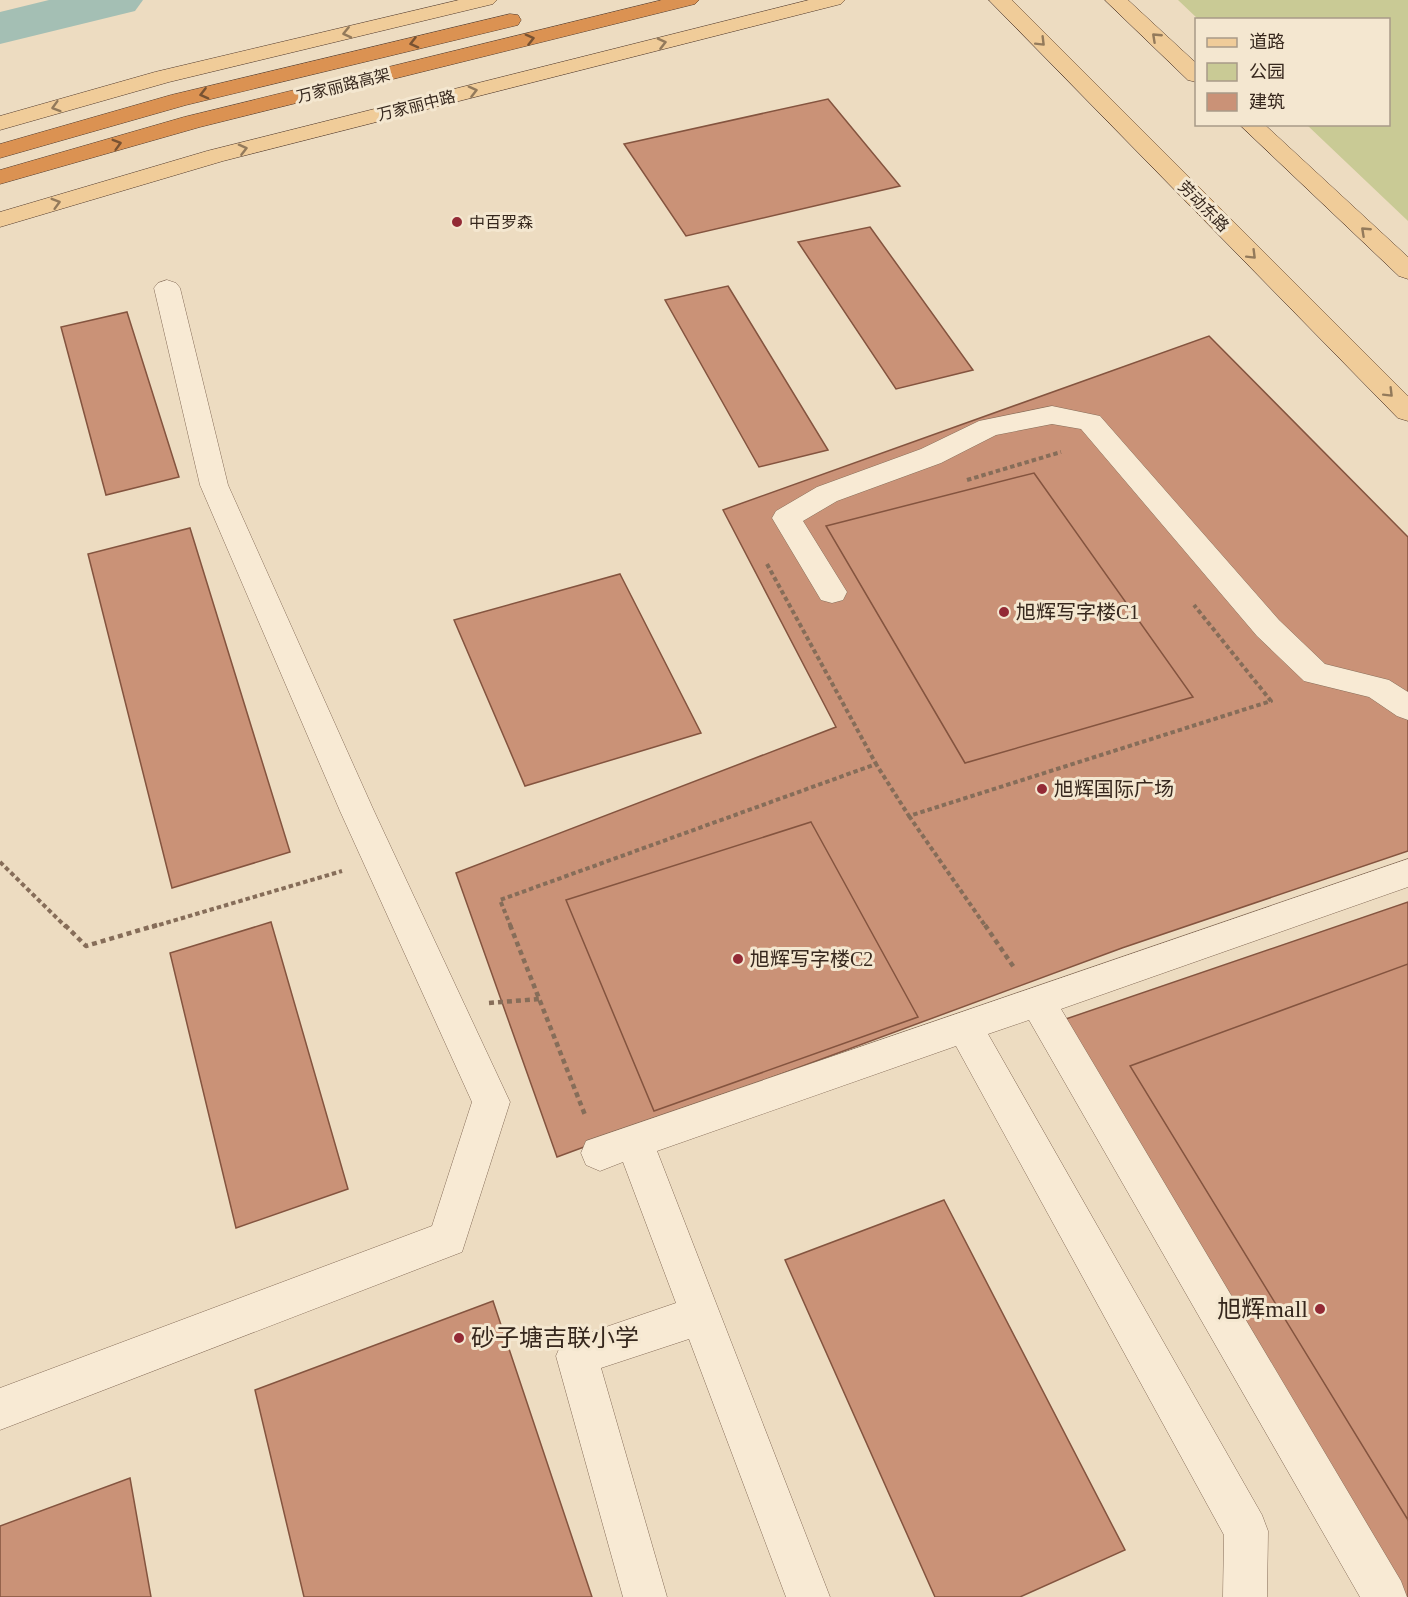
<svg xmlns="http://www.w3.org/2000/svg" width="1408" height="1597" font-family="'Times New Roman','Noto Sans SC',serif">
<style>
.green{fill:#c9ca95}
.lines{fill:none;stroke-linecap:round;stroke-linejoin:round}
.river{fill:#a4bfb4;fill-rule:evenodd}
.building{fill:#ca9277;stroke:#84543f;stroke-width:1.5}
.minor-casing{stroke:#866d59;stroke-width:1}
.major-casing{stroke:#533b2d;stroke-width:1}
.highway-casing{stroke:#533b2d;stroke-width:1}
.path-far1{stroke:#866d59;stroke-width:4;stroke-dasharray:4.5 3;stroke-linecap:butt}
.path{stroke:#866d59;stroke-width:4.5;stroke-dasharray:5 4;stroke-linecap:butt}
.minor{fill:#f8ead4;fill-rule:evenodd}
.major{fill:#f0cc99;fill-rule:evenodd}
.highway{fill:#db9252;fill-rule:evenodd}
.oneway{stroke:#937a5b}
.oneway2{stroke:#785232}
.poi-dot{fill:#932a35;stroke:#f4e7d0;stroke-width:2}
.labels{text-anchor:middle;stroke-width:6;stroke-linejoin:round;paint-order:stroke}
.far-street-label{font-size:16px;fill:#36271d;stroke:#f4e7d0}
.far-poi-label{font-size:16px;fill:#36271d;stroke:#f4e7d0;text-anchor:start}
.poi-label{font-size:20px;fill:#36271d;stroke:#f4e7d0;text-anchor:start}
.near-poi-label{font-size:24px;fill:#36271d;stroke:#f4e7d0;text-anchor:end}
</style>
<rect width="100%" height="100%" fill="#eddcc1"/>
<path class="green" d="M1178,0H1408V221L1307,125L1388,124V20L1198,19Z"/>
<g class="lines">
<path class="river" d="M49,0H143L135,11L0,44V12Z"/>
</g>
<g class="building">
<path d="M828,99L900,186L686,236L624,144Z"/>
<path d="M870,227L973,370L896,389L798,242Z"/>
<path d="M728,286L828,450L759,467L665,300Z"/>
<path d="M127,312L179,477L106,495L61,327Z"/>
<path d="M1209,336L1408,537V851L1122,948L557,1157L456,873L836,727L723,510Z"/>
<path d="M1034,473L1193,697L965,763L826,526Z"/>
<path d="M190,528L290,852L172,888L88,554Z"/>
<path d="M620,574L701,733L525,786L454,620Z"/>
<path d="M811,822L918,1017L654,1111L566,900Z"/>
<path d="M1408,902V1597H1406L1060,1021Z"/>
<path d="M271,922L348,1189L236,1228L170,953Z"/>
<path d="M1408,964V1520L1130,1066Z"/>
<path d="M944,1200L1125,1550L1020,1597H935L785,1260Z"/>
<path d="M493,1301L592,1597H304L255,1390Z"/>
<path d="M130,1478L151,1597H0V1526Z"/>
</g>
<g class="lines">
<g class="minor-casing">
<g id="minor">
<path d="M167,280L176,283L180,288L228,485L374,811L510,1102L462,1252L0,1430V1388L432,1226L472,1102L340,811L200,485L154,288L158,283Z"/>
<path d="M1052,406L1100,416L1279,620L1325,664L1389,680L1408,692V720L1397,716L1369,697L1304,681L1257,636L1081,429L1052,424L996,435L941,463L837,501L803,521L847,592L843,600L832,603L821,600L772,518L776,511L817,487L921,449L979,421Z"/>
<path d="M1408,859V887L1061,1009L1401,1581L1407,1597H1360L1029,1020L988,1034L1262,1515L1268,1531L1267,1597H1223L1224,1535L956,1046L657,1151L830,1597H786L689,1339L601,1368L667,1597H623L556,1356L562,1342L676,1303L623,1162L600,1171L586,1165L581,1153L586,1141Z"/>
</g>
</g>
<g class="major-casing">
<g id="major">
<path d="M459,0H497L493,4L169,82L0,130V116L155,72Z"/>
<path d="M809,0H845L841,4L223,161L0,227V212L207,151Z"/>
<path d="M989,0H1012L1408,396V421L1398,418Z"/>
<path d="M1105,0H1128L1196,63V82L1188,80Z"/>
<path d="M1239,124H1264L1408,257V279L1399,276Z"/>
</g>
</g>
<g class="highway-casing">
<g id="highway">
<path d="M662,0H699L695,4L200,127L0,184V170L184,117Z"/>
<path d="M510,14L518,15L521,20L518,25L186,105L0,158V144L171,95Z"/>
</g>
</g>
<g class="path-far1">
<path d="M967,480L1061,452"/>
<path d="M767,564L876,764"/>
<path d="M909,816L986,927"/>
<path d="M0,862L66,927"/>
<path d="M152,927L342,871"/>
<path d="M511,927L500,900L876,764L909,816L1271,701L1194,605"/>
</g>
<g class="path">
<path d="M65,925L86,946L157,925"/>
<path d="M510,925L585,1115"/>
<path d="M985,925L1015,969"/>
<path d="M489,1003L539,999"/>
</g>
<use href="#minor" class="minor"/>
<use href="#major" class="major"/>
<use href="#highway" class="highway"/>
</g>
<defs><path id="oneway-chevron" d="M-2-3.5L2.5 0L-2 3.5" fill="none" stroke-width="1.6" stroke-linecap="round" stroke-linejoin="round" transform="scale(1.5)"/></defs>
<g class="oneway">
<use href="#oneway-chevron" transform="translate(347 33) rotate(167)"/>
<use href="#oneway-chevron" transform="translate(1156 37) rotate(-137)"/>
<use href="#oneway-chevron" transform="translate(1041 42) rotate(45)"/>
<use href="#oneway-chevron" transform="translate(662 43) rotate(-14)"/>
<use href="#oneway-chevron" transform="translate(473 91) rotate(-14)"/>
<use href="#oneway-chevron" transform="translate(56 107) rotate(164)"/>
<use href="#oneway-chevron" transform="translate(243 149) rotate(-14)"/>
<use href="#oneway-chevron" transform="translate(56 203) rotate(-16)"/>
<use href="#oneway-chevron" transform="translate(1365 231) rotate(-137)"/>
<use href="#oneway-chevron" transform="translate(1252 255) rotate(45)"/>
<use href="#oneway-chevron" transform="translate(1389 393) rotate(45)"/>
</g>
<g class="oneway2">
<use href="#oneway-chevron" transform="translate(530 39) rotate(-14)"/>
<use href="#oneway-chevron" transform="translate(414 43) rotate(166)"/>
<use href="#oneway-chevron" transform="translate(204 94) rotate(166)"/>
<use href="#oneway-chevron" transform="translate(117 144) rotate(-16)"/>
</g>
<g class="poi-dot">
<circle cx="457" cy="222" r="6"/>
<circle cx="1004" cy="612" r="6"/>
<circle cx="1042" cy="789" r="6"/>
<circle cx="738" cy="959" r="6"/>
<circle cx="1320" cy="1309" r="6"/>
<circle cx="459" cy="1338" r="6"/>
</g>
<g class="labels">
<g class="far-street-label">
<text transform="translate(343 85) rotate(-14)" y="6">万家丽路高架</text>
<text transform="translate(416 105) rotate(-14)" y="6">万家丽中路</text>
<text transform="translate(1204 206) rotate(45)" y="6">劳动东路</text>
</g>
<g class="far-poi-label">
<text x="469" y="228">中百罗森</text>
</g>
<g class="poi-label">
<text x="1016" y="619">旭辉写字楼C1</text>
<text x="1054" y="796">旭辉国际广场</text>
<text x="750" y="966">旭辉写字楼C2</text>
</g>
<g class="near-poi-label">
<text x="1308" y="1317">旭辉mall</text>
<text x="471" y="1346" text-anchor="start">砂子塘吉联小学</text>
</g>
</g>
<rect x="1195" y="18" width="195" height="108" fill="#f4e7d0" stroke="#a89a88" stroke-width="1.5"/>
<rect x="1207" y="38" width="30" height="9" fill="#f0cc99" stroke="#a89a88" stroke-width="1.5"/>
<text x="1249" y="48" font-size="18" fill="#36271d">道路</text>
<rect x="1207" y="63" width="30" height="18" fill="#c9ca95" stroke="#a89a88" stroke-width="1.5"/>
<text x="1249" y="78" font-size="18" fill="#36271d">公园</text>
<rect x="1207" y="93" width="30" height="18" fill="#ca9277" stroke="#a89a88" stroke-width="1.5"/>
<text x="1249" y="108" font-size="18" fill="#36271d">建筑</text>
</svg>
